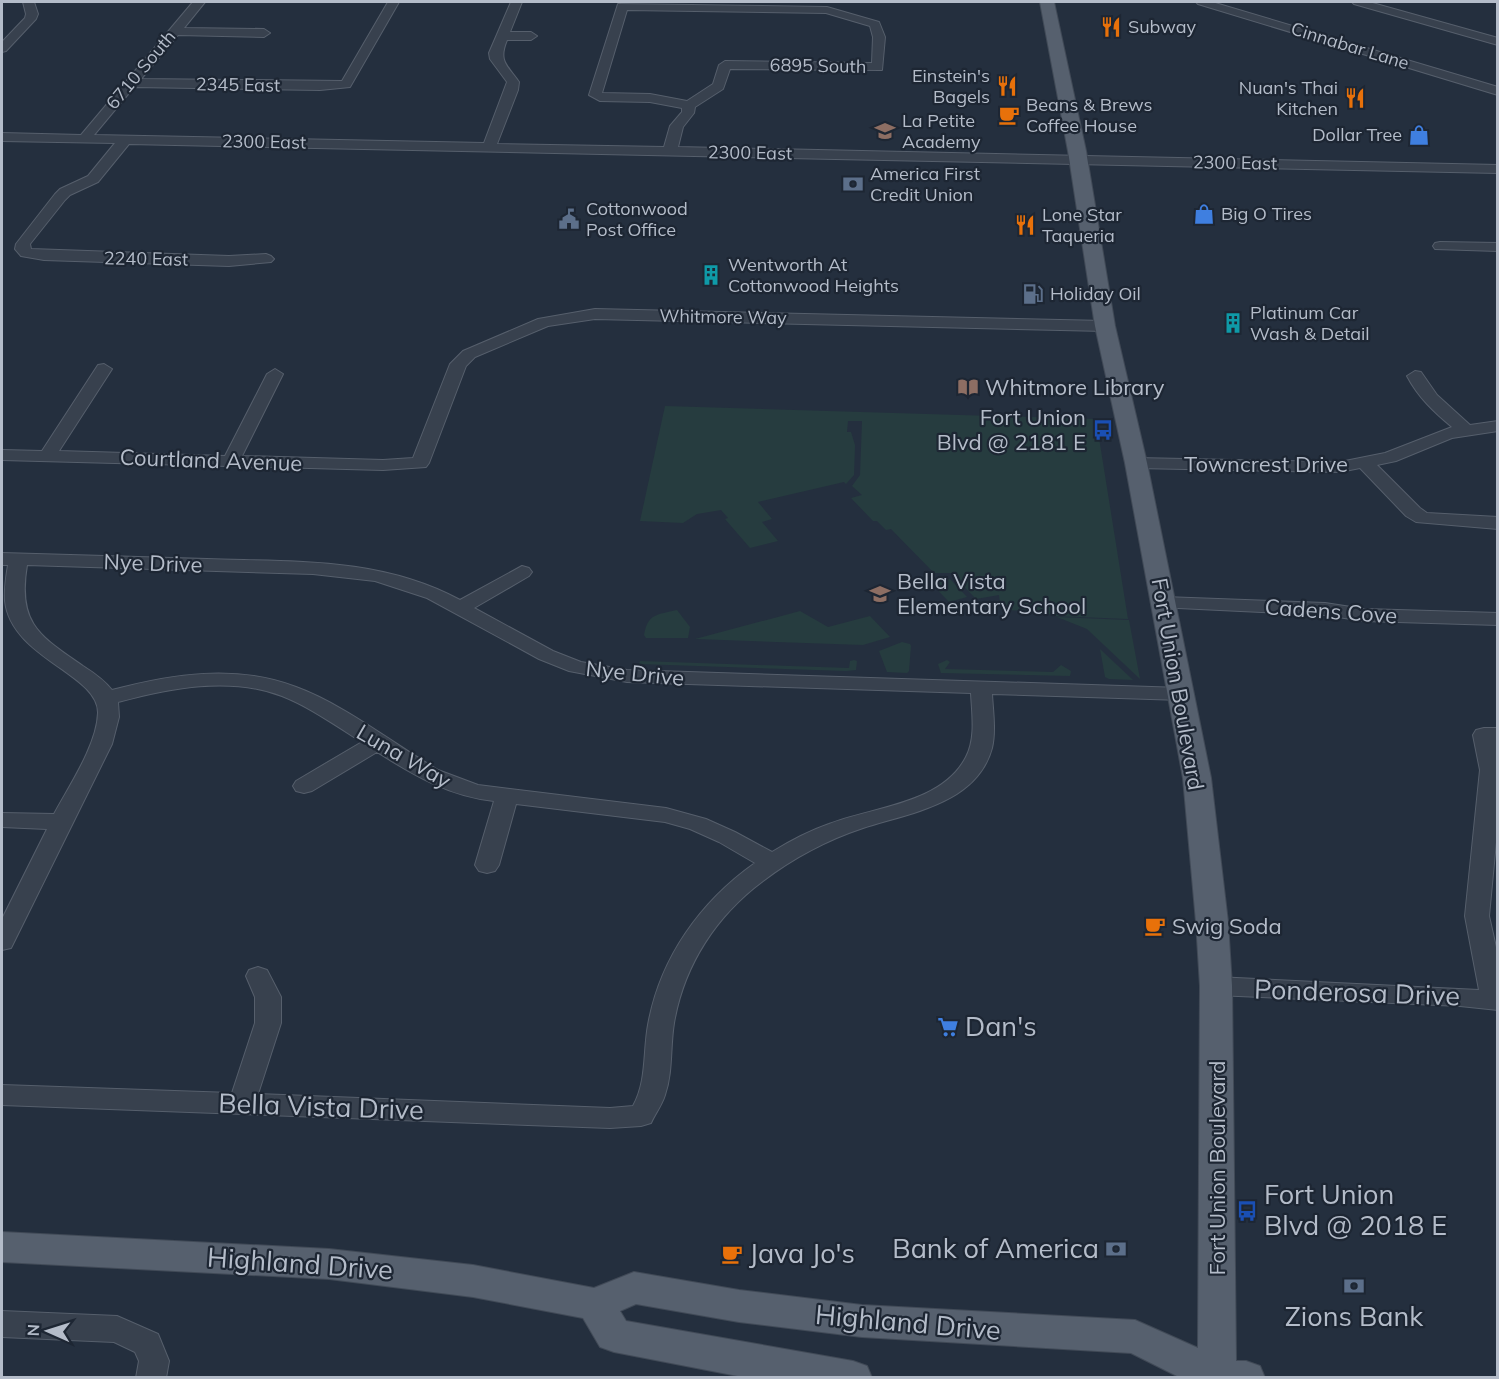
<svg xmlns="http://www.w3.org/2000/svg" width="1499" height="1379" font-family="Mulish,sans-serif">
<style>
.green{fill:#263c3f}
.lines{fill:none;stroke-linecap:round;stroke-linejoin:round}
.minor-casing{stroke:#565f6c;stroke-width:2}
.major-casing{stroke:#414a57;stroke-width:2}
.minor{fill:#38414e;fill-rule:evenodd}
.major{fill:#56606e;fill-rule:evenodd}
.labels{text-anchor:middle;stroke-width:4.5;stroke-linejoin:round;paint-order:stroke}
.far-poi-label{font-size:18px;fill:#b4bcc9;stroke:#1d2633;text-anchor:start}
.far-street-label{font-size:18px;fill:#b4bcc9;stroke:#1d2633}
.poi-label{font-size:22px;fill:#b4bcc9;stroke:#1d2633;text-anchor:start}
.street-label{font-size:22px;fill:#b4bcc9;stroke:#1d2633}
.near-street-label{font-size:27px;fill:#b4bcc9;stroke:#1d2633}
.near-poi-label{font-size:27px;fill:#b4bcc9;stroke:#1d2633;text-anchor:start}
</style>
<rect width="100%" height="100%" fill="#242f3e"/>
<g class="green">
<path d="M665,406L1096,419L1128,619L1054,616L1040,611L1001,610L999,595L976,599L951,573H934L891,529L886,530L877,521H873L851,498L862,495L852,486L860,475L862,421H848L847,432H851L855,445L854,475L846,484L844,482L758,502L772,519L762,522L778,541L750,548L725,519L728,518L721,510L697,514L683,523L640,521Z"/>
<path d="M950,579L967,597L949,602L932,584Z"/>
<path d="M677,610L690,627L688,638H646L644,635C648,613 657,615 677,610Z"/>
<path d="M800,611L828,627L870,616L890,637L863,645L695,639Z"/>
<path d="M1057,617L1129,620L1140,679L1087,629Z"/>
<path d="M902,642L910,644L911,646L909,671L907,673L887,672L879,651Z"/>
<path d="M1100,649L1133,680L1109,679L1105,677Z"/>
<path d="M854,660L857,661L856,670L846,671L639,664L640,661L849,668L850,661Z"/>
<path d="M947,660L950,662L945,669L1053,672L1061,665L1071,671L1070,676L941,673L938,664Z"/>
</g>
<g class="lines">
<g class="minor-casing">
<g id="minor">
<path d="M23,2H34L38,14L36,19L6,51L2,52V42L25,18L26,14Z"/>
<path d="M193,2H205L184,28L264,29L270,33L264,37L178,35L141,79L342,81L388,2H399L350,87L320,90L134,87L94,135L484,143L507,82L490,59L489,53L511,2H522L510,32H531L537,36L531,40H507C498,61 507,65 519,82L518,90L497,144L664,147L670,126L682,112V108L650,102L600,101L589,95L618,4L827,7L879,22L885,37L882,70L730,69L723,89L695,107L694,113L683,127L678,147L1498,165V173L129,144L98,182L70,195L65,200L30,244L31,249L229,256L266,254L271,256L274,259L271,262L229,266L44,260L21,256L15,249L16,244L55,194L60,189L88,176L115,143L2,141V133L81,135ZM627,10L826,13L870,26L873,37L872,63L725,61L719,65L713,84L687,101L650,94L602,93Z"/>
<path d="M1196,2H1212L1498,87V95L1198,4Z"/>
<path d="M1352,2H1369L1498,38V45L1354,4Z"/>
<path d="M1440,242L1498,243V251L1435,249L1433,246L1435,243Z"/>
<path d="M595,309L1105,321L1113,326L1105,331L595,319L548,326L475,357L466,366L429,463L426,467L383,470L2,460V450L42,451L98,365L104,364L112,369L59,451L225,456L267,374L275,369L283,374L242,456L383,460L413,458L450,364L463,351L538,319Z"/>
<path d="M1415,371L1421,372L1437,395L1470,425L1498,421V431L1452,438L1396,461L1377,465L1420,508L1427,513L1498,517V529L1416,522L1406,516L1360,468L1340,472L1136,468L1130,467L1127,463L1130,459L1136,458L1340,462L1385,453L1452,427C1434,412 1418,397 1407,376Z"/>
<path d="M2,553C70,555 138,557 207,559C293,562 381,557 460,600L522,566L529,568L532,572L529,576L474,608L553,651L581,662L627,670L1182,688L1189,690L1193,694L1189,698L1182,700L992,694C993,712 996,731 992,748C977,804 909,813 863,828C827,840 793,858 763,881C716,916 684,965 674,1023C670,1047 673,1072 665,1095C662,1105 655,1114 651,1123L641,1126L610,1128L2,1105V1085L232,1093L255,1023V997L246,976L249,970L258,967L267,970L281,997V1023L258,1094L610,1108L633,1106C647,1081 643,1052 648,1025C660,958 700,902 755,863L719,842L690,829L665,822L516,804L499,865L495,871L487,873L479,871L475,865L494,801C449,796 415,776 377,752L312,791L304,793L296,791L293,786L296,781L362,742C336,726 310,707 282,696C230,676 170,688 118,702L119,717L112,744L14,942L11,948L2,950V919L47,829L2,827V813L54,814C69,786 97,745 98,713C99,674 11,658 5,601C4,589 6,577 8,565H2ZM27,565L313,574L375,581L427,598L539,659L569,671L627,682L971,693C972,714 976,738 966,757C942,804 873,807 829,824C809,831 790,841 772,852L735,832L706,819L666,808L478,785L438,770C394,744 343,704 296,687C236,664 172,674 112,690C104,680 94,673 83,666C40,636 17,624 27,565Z"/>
<path d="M1164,597L1325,603L1364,609L1498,613V625L1364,621L1325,615L1157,607L1154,603L1157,599Z"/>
<path d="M1484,728H1498V821L1489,916L1498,956V1010L1460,1006L1216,995L1207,992L1203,986L1207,980L1216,977L1479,990L1465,916L1480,770L1473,735L1476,730Z"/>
<path d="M2,1311L117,1316L158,1334L169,1361L166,1378H136L139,1361L135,1352L114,1342L2,1337Z"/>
</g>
</g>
<g class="major-casing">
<path id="major" d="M1040,2H1054L1086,151L1115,326L1147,463L1211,778L1228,922L1232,986L1236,1361H1246L1260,1366L1265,1378H1181L1131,1353L862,1337L739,1322L636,1304L620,1311L626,1321L853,1361L867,1366L872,1378H748L614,1352L600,1347L583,1318L473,1297L329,1279L2,1262V1232L329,1249L473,1265L594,1288L634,1272L739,1290L862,1305L1135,1320L1198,1348L1200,986L1196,922L1183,778L1125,463L1095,326L1068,151Z"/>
</g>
<use href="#minor" class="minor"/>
<use href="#major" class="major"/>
</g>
<defs>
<g id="restaurant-bare" transform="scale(1.62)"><path d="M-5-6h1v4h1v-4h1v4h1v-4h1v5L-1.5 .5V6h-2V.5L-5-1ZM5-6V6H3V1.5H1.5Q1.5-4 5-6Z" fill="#e8710a" stroke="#1d2633" stroke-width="2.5" paint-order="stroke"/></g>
<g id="cafe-bare" transform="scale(1.62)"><path d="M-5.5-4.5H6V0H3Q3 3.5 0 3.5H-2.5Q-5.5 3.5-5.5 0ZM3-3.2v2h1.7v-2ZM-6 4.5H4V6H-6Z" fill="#e8710a" stroke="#1d2633" stroke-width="2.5" paint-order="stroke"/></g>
<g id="school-bare" transform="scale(1.62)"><path d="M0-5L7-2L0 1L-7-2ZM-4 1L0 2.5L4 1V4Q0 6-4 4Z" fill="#8d6e63" stroke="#1d2633" stroke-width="2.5" paint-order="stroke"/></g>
<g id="shop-bare" transform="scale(1.62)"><path d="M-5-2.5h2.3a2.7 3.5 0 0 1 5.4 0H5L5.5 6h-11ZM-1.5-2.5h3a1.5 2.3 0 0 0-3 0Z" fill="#3f7fe0" stroke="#1d2633" stroke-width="2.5" paint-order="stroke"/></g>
<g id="bank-bare" transform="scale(1.62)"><path d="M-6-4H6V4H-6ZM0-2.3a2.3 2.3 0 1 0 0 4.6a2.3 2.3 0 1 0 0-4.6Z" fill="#5c6f8a" stroke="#1d2633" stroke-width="2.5" paint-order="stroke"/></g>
<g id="civic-bare" transform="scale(1.62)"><path d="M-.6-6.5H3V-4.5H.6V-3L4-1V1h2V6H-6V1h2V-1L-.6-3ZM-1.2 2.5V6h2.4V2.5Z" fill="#5c6f8a" stroke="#1d2633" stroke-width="2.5" paint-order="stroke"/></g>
<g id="building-bare" transform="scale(1.62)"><path d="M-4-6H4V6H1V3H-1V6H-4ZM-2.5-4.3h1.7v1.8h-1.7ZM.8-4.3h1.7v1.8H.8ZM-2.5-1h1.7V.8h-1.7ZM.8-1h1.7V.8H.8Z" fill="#0f9aa8" stroke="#1d2633" stroke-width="2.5" paint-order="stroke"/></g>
<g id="fuel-bare" transform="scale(1.62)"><path d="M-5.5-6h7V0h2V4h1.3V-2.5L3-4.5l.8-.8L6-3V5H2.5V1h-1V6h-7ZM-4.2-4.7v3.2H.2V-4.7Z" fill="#5c6f8a" stroke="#1d2633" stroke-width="2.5" paint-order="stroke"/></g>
<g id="library-bare" transform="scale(1.62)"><path d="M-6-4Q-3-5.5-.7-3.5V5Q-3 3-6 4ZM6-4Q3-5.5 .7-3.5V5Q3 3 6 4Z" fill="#8d6e63" stroke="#1d2633" stroke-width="2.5" paint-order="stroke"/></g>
<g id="bus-bare" transform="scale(1.62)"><path d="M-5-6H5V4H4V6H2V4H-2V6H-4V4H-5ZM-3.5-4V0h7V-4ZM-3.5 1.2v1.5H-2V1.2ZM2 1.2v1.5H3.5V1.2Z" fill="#1a4fb4" stroke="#1d2633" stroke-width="2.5" paint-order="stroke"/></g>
<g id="supermarket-bare" transform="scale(1.62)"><path d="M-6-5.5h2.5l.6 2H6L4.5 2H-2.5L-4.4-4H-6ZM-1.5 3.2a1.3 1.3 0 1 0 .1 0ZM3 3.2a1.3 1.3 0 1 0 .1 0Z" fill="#3f7fe0" stroke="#1d2633" stroke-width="2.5" paint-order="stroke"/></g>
</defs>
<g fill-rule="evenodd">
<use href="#restaurant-bare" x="1111" y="27"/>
<use href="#restaurant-bare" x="1007" y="86"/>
<use href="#restaurant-bare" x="1355" y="98"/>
<use href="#cafe-bare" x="1009" y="115"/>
<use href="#school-bare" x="885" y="131"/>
<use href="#shop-bare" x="1419" y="135"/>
<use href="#bank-bare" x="853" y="184"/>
<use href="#shop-bare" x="1204" y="214"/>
<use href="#civic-bare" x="569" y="219"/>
<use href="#restaurant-bare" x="1025" y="225"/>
<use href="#building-bare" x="711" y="275"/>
<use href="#fuel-bare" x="1033" y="294"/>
<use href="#building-bare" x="1233" y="323"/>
<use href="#library-bare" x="968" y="387"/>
<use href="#bus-bare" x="1103" y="430"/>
<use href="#school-bare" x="880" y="594"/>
<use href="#cafe-bare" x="1155" y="926"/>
<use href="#supermarket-bare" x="948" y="1027"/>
<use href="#bus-bare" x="1247" y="1211"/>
<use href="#bank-bare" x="1116" y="1249"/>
<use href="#cafe-bare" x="732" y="1254"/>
<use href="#bank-bare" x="1354" y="1286"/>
</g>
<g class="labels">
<g class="far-poi-label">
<text x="1128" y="33">Subway</text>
<text x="990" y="82" text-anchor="end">Einstein's<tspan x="990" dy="21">Bagels</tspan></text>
<text x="1338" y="94" text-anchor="end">Nuan's Thai<tspan x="1338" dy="21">Kitchen</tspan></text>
<text x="1026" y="111">Beans &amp; Brews<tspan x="1026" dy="21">Coffee House</tspan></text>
<text x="902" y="127">La Petite<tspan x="902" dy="21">Academy</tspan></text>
<text x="1402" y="141" text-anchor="end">Dollar Tree</text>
<text x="870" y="180">America First<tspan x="870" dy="21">Credit Union</tspan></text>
<text x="586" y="215">Cottonwood<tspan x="586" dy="21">Post Office</tspan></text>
<text x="1221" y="220">Big O Tires</text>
<text x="1042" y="221">Lone Star<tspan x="1042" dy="21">Taqueria</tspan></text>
<text x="728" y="271">Wentworth At<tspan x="728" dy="21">Cottonwood Heights</tspan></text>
<text x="1050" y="300">Holiday Oil</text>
<text x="1250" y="319">Platinum Car<tspan x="1250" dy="21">Wash &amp; Detail</tspan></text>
</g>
<g class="far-street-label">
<text transform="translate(1350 46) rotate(17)" y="6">Cinnabar Lane</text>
<text transform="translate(818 66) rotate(1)" y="6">6895 South</text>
<text transform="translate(141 70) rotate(-50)" y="6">6710 South</text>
<text transform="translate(238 85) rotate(1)" y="6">2345 East</text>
<text transform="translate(264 142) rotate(1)" y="6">2300 East</text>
<text transform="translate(750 153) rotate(1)" y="6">2300 East</text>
<text transform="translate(1235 163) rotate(1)" y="6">2300 East</text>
<text transform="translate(146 259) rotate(1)" y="6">2240 East</text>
<text transform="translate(723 317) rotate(1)" y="6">Whitmore Way</text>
</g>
<g class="poi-label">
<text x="985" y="395">Whitmore Library</text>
<text x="1086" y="425" text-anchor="end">Fort Union<tspan x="1086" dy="25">Blvd @ 2181 E</tspan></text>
<text x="897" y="589">Bella Vista<tspan x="897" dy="25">Elementary School</tspan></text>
<text x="1172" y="934">Swig Soda</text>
</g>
<g class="street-label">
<text transform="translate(211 460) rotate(2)" y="8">Courtland Avenue</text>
<text x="1266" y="472">Towncrest Drive</text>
<text transform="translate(153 563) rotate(2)" y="8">Nye Drive</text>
<text transform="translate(1331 611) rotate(4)" y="8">Cadens Cove</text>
<text transform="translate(635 673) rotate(6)" y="8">Nye Drive</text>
<text transform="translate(1178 684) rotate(80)" y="8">Fort Union Boulevard</text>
<text transform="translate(404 756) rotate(30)" y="8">Luna Way</text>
<text transform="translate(1217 1168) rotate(-90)" y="8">Fort Union Boulevard</text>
</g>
<g class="near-street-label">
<text transform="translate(1357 993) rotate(2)" y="9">Ponderosa Drive</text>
<text transform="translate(321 1107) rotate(2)" y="9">Bella Vista Drive</text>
<text transform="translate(300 1264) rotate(4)" y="9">Highland Drive</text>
<text transform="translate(908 1323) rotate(5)" y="9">Highland Drive</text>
</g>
<g class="near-poi-label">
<text x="965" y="1036">Dan's</text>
<text x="1264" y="1204">Fort Union<tspan x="1264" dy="31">Blvd @ 2018 E</tspan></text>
<text x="1099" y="1258" text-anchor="end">Bank of America</text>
<text x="749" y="1263">Java Jo's</text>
<text x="1354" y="1326" text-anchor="middle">Zions Bank</text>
</g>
</g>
<rect width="1499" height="1379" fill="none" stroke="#b4bcc9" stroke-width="6"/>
<g transform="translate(48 1331) rotate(273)" stroke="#1d2633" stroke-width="4.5" paint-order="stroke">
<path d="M0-4.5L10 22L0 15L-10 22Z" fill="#b4bcc9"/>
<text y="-9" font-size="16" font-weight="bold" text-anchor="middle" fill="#b4bcc9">N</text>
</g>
</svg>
